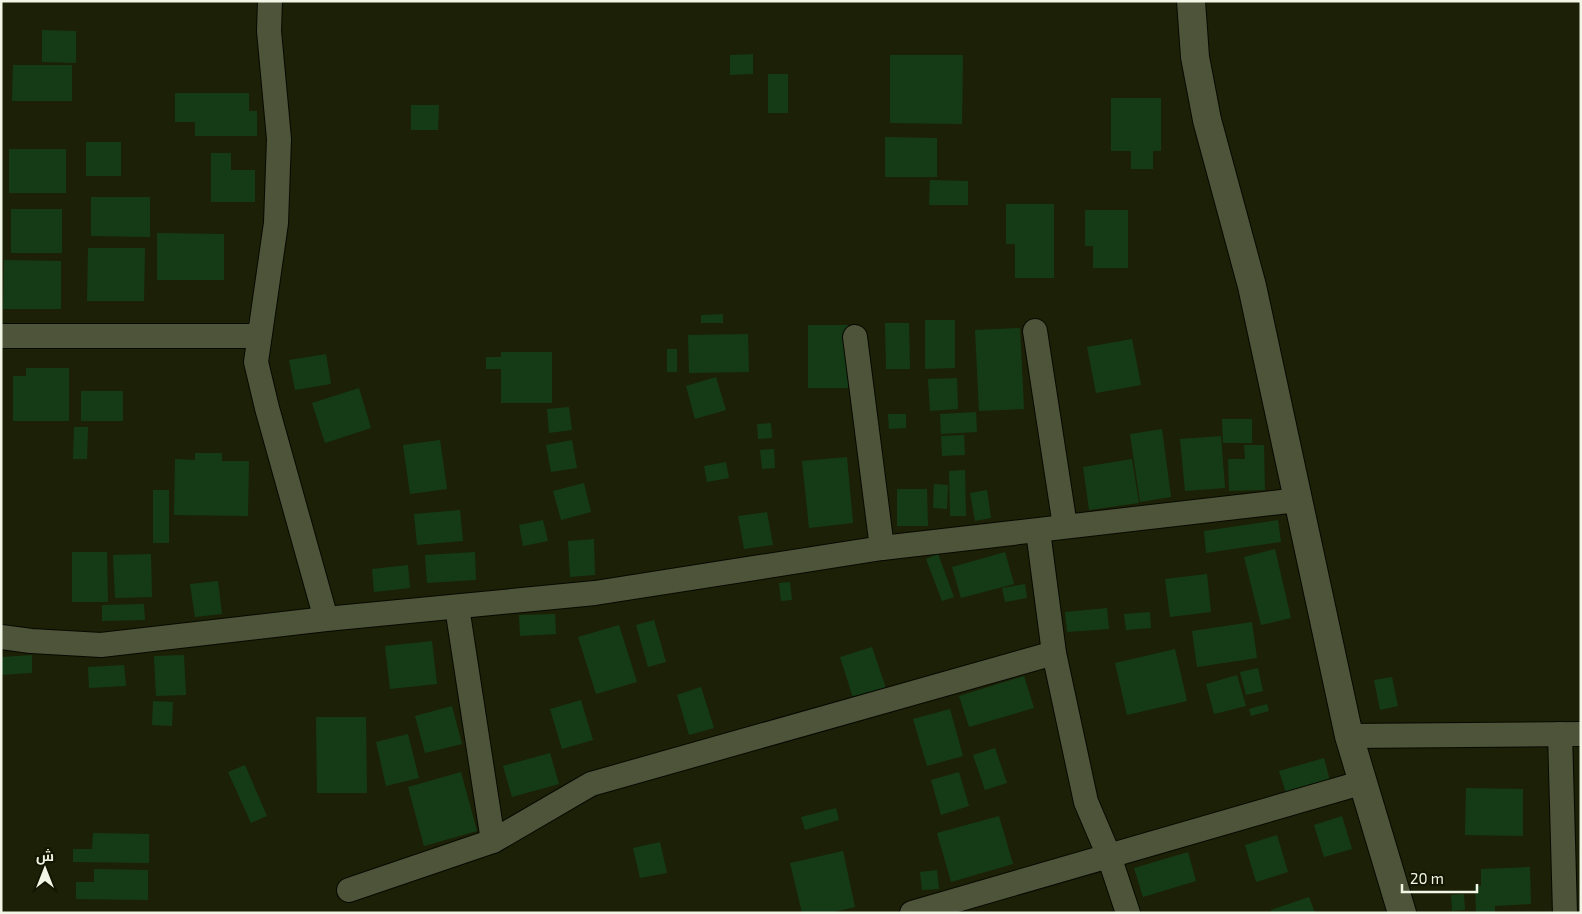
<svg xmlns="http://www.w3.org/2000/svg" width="1582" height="914" font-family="'Exo 2',Cairo,sans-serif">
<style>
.building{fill:#153b16}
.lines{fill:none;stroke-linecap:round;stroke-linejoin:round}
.street-casing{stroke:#070900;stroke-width:26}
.secondary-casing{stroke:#070900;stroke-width:30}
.street{stroke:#4e5439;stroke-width:24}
.secondary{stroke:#4e5439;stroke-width:28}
</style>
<rect width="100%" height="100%" fill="#1c2006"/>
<g class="building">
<path d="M42,30L76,31V63L42,62Z"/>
<path d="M753,54V74L730,75V55Z"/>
<path d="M890,55H963L962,124L890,123Z"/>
<path d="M13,65H72V101H12Z"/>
<rect x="768" y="74" width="20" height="39"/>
<path d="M175,93H249V111H257V136H195V122H175Z"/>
<path d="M1111,98H1161V151H1153V169H1131V151H1111Z"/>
<path d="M411,105H439L438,130H411Z"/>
<path d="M885,137L937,138V177H885Z"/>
<rect x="86" y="142" width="35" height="34"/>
<rect x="9" y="149" width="57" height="44"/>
<path d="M211,153H231V170H255V202H211Z"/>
<path d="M930,180L968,181V205H929Z"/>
<path d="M91,197H150V237L91,236Z"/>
<path d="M1006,204H1054V278H1015V244H1006Z"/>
<rect x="11" y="209" width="51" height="44"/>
<path d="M1085,210H1128V268H1093V246H1085Z"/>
<path d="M157,233L224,234V280H157Z"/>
<path d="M88,248H145L144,301H87Z"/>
<path d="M4,260L61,261V309H3Z"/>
<path d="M723,314V323H701V315Z"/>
<path d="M925,320H955V368L925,369Z"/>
<path d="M885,323H909L910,369H886Z"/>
<rect x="808" y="325" width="40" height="63"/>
<path d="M1020,328L1024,409L979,411L975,330Z"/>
<path d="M748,334L749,372L689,373L688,335Z"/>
<path d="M1132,339L1141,385L1096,393L1087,347Z"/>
<rect x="667" y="349" width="10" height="23"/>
<path d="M501,352H552V403H501V369H486V357H501Z"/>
<path d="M326,354L331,384L295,390L289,360Z"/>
<path d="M26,368H69V421H13V376H26Z"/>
<path d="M716,377L726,410L695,419L686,386Z"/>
<path d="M957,378L958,409L930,411L928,379Z"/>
<path d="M359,388L371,428L325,443L312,403Z"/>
<rect x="81" y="391" width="42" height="30"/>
<path d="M569,407L572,430L549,433L547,409Z"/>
<path d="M976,412L977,432L941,434L940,414Z"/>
<path d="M888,414H906V428L889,429Z"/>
<path d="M1222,419H1252V443H1223Z"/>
<path d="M771,423L772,438L758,439L757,424Z"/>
<path d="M74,427H88L87,459H73Z"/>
<path d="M1162,429L1171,497L1140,502L1130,434Z"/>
<path d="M964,435L965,455L942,456L941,436Z"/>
<path d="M1221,436L1225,488L1185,491L1180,439Z"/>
<path d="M440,440L447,489L410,494L403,445Z"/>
<path d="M572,440L577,468L551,472L546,445Z"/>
<path d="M1244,445H1264L1265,490L1229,491L1228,459H1245Z"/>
<path d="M774,449L775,468L762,469L760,450Z"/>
<path d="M195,453H222V461H249L248,516L174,515L175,459L195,460Z"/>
<path d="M847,457L853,523L809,528L802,461Z"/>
<path d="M1132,459L1139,503L1089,510L1083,467Z"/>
<path d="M726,462L729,478L707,482L704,466Z"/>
<path d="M965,470L966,516H950L949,471Z"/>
<path d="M584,483L591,512L561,520L553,491Z"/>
<path d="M934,484L948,485L947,509L933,508Z"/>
<path d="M897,489H927L928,526H897Z"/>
<rect x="153" y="490" width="16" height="53"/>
<path d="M987,490L991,518L975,521L970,493Z"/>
<path d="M460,510L463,541L417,545L414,514Z"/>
<path d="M767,512L773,545L744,549L738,516Z"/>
<path d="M543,520L548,541L523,546L519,525Z"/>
<path d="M1278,520L1281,542L1206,553L1204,531Z"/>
<path d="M594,539L595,575L570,577L568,541Z"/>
<path d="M1275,549L1291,618L1261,625L1244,557Z"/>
<path d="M72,552H107L108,602H72Z"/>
<path d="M475,552L476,580L427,583L425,555Z"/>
<path d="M1005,552L1014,584L961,598L952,567Z"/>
<path d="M151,554L152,597L115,598L113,555Z"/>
<path d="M938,554L954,597L942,601L926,559Z"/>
<path d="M408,565L410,588L374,592L372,569Z"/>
<path d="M1207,574L1211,612L1170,617L1165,579Z"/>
<path d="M218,581L222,614L195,617L190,584Z"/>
<path d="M790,582L792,600L781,601L779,583Z"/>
<path d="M1025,584L1027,598L1005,602L1002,588Z"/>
<path d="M144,604L145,620L102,621V605Z"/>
<path d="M1107,608L1109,629L1067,632L1065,612Z"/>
<path d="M1150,612L1151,628L1126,630L1124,614Z"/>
<path d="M555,614L556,634L520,636L519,615Z"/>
<path d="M654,620L666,662L648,667L636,625Z"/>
<path d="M1252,622L1257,658L1197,667L1192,631Z"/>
<path d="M619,625L637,682L596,694L578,637Z"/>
<path d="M432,641L437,684L390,689L385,646Z"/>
<path d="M872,647L888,694L855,704L840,657Z"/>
<path d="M1175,649L1187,701L1127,715L1115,663Z"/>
<path d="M32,655V673L1,675V657Z"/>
<path d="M184,655L186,695L156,696L154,656Z"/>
<path d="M124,665L126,686L89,688L88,667Z"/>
<path d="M1258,668L1263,691L1246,695L1240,672Z"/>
<path d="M1237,675L1246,706L1214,714L1206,684Z"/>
<path d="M1024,676L1034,708L969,727L959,696Z"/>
<path d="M1392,677L1398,706L1380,710L1374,680Z"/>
<path d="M701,687L714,728L689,735L677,695Z"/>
<path d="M581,700L593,740L562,749L550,709Z"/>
<path d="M153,701L173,702L172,726L152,725Z"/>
<path d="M1267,704L1269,711L1251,716L1249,709Z"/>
<path d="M452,706L462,744L425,753L415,716Z"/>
<path d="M950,709L963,756L927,766L913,719Z"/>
<path d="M316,717H366L367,793H317Z"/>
<path d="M408,734L419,778L386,786L376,742Z"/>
<path d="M995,748L1007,783L985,790L973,755Z"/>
<path d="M550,753L559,784L512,797L503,766Z"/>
<path d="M1324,758L1330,781L1286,793L1279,771Z"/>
<path d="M245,765L267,816L251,823L228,772Z"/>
<path d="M461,772L477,831L424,846L408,787Z"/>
<path d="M959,772L969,806L941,815L931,780Z"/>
<path d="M1466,788L1523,789V836L1465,835Z"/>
<path d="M836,808L839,820L805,830L801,817Z"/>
<path d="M999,816L1013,864L951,882L937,833Z"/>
<path d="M1342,816L1352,849L1324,857L1314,825Z"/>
<path d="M93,833L149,834V863L73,862V849H92Z"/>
<path d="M1277,835L1288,872L1256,882L1245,845Z"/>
<path d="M660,842L667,873L640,878L633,848Z"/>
<path d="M843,851L855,907L830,913H802L790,863Z"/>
<path d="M1188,852L1196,881L1143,897L1134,868Z"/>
<path d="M1530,867L1531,904L1495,906V913H1476L1475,886H1481V869Z"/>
<path d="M94,869L148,870V900L76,899V882H94Z"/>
<path d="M937,870L939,889L922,890L920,872Z"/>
<path d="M1464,894L1465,910L1452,911L1451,895Z"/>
<path d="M1309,897L1315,913H1272L1271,910Z"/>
</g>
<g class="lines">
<g class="street-casing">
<g id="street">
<path d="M270,1L269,31L279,139L276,223L256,362L267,408L326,619"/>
<path d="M1035,331L1065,526"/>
<path d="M1,336H259"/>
<path d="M855,337L882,548"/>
<path d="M1038,531L1054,653L1086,802L1109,856L1128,913"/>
<path d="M457,607L493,841"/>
<path d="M1,637L31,641L101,645L326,619L595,593L882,548L1298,500"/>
<path d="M1560,734L1565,913"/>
<path d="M1349,736L1581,734"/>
<path d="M349,890L493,841L591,784L1054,653"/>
<path d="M912,913L1364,782"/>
</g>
</g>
<g class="secondary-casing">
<path id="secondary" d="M1191,1L1195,57L1207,120L1252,286L1349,736L1402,913"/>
</g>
<use href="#street" class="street"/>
<use href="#secondary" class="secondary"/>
</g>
<rect width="1582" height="914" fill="none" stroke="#f2f6e6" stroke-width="5"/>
<g transform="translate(45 869)" stroke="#131701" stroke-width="4" paint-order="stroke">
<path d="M0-4L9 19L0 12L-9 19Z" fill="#f2f6e6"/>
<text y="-8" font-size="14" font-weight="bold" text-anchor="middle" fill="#f2f6e6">ش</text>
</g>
<path d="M1402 884v8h75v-8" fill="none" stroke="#f2f6e6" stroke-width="2.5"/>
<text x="1410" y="884" font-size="15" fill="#f2f6e6" stroke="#131701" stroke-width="4" paint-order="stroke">20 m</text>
</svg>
